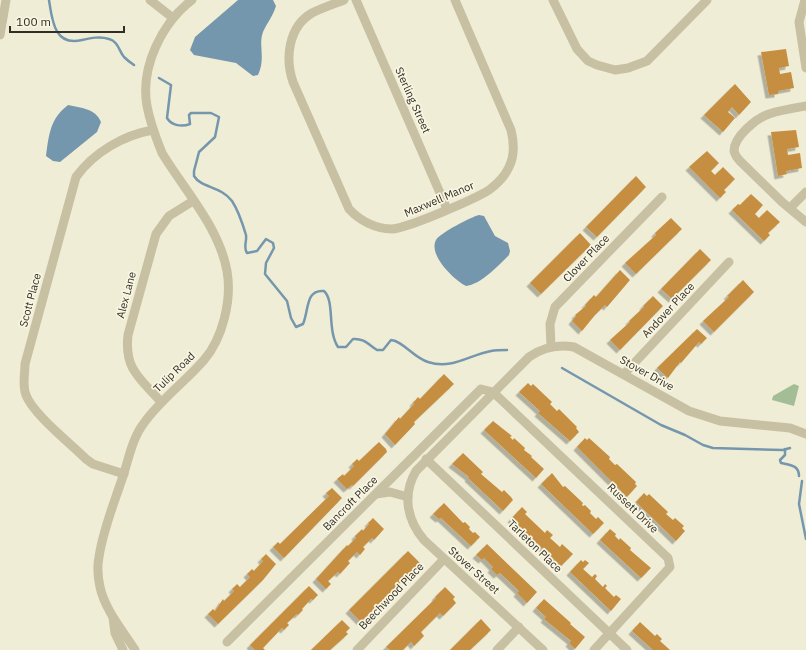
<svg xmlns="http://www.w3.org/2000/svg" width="806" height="650" font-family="'IBM Plex Sans',sans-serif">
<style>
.green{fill:#a3be96}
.water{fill:#7597ad}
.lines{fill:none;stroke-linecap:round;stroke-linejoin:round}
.stream{stroke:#7597ad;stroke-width:2.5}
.building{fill:#c58e3f;filter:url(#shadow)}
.minor{stroke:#c8c0a2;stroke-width:9}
.labels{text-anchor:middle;stroke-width:3.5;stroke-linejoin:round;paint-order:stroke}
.street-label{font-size:11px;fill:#322e25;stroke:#f8f6e2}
</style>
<defs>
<filter id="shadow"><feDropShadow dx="-3.5" dy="3.5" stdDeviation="0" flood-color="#0004"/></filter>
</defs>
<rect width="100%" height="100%" fill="#f0edd6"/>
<path class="green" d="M794,384L799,386L794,406L772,400L773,396Z"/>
<g class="water">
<path d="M238,0H273L276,6C273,16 267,23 263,32C258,45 266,58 258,75L253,76L236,63L194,55L190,50L195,37Z"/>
<path d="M68,105C81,108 95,108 101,122L97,132L60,162L53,161L46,156C49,134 50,119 68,105Z"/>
<path d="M479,215L484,216L495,236L508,243L510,251L509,255C499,265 480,285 466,286C454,280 428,255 436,240C440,233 471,217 479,215Z"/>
</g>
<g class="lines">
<g class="stream">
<path d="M49,0C52,19 54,47 82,40C91,38 100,36 109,39C118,41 119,51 124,57C127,60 131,63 134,65"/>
<path d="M159,78L171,85L167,118C172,126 182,127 190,124L189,115L191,113H211L219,117L215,137L199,152L194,171V176C201,188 221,186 232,201C238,210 243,225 246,235C247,242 243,247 247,253L257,251L266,239L273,243L274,248L266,263L265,274L287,301L291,318L296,327L303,324C309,311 305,289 324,291C335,301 327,331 338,347H346L353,339C364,338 369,345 377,350H383L391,340C403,341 414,358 428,362C452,370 469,355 491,351C496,350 502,350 507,350"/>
<path d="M562,368L661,425L685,435L703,445L713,448L783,450L790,448"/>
<path d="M785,449V455L780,460L781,463C790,465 799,465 799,476"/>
<path d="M802,481L799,504L806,539"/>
</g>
</g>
<g class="building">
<path d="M786,49L789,66L779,68L780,74L791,72L794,88L778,91V94L769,95L761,52Z"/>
<path d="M735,84L751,102L739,115L732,107L728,112L735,118L723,132L704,115Z"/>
<path d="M796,130L799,147L787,149L788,155L800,153L802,168L786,171L787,174L778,176L771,132Z"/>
<path d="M707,151L719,163L711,171L715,175L723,167L735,179L724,190L726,192L720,198L689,167Z"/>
<path d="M636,176L646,187L597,237L586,227Z"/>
<path d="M751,194L763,205L755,214L759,218L767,210L780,222L768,233L770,235L764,241L732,210L738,204L740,205Z"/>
<path d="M671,218L682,229L636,274L625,263L656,235L655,233Z"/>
<path d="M580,233L591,245L541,294L530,283Z"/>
<path d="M700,249L711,260L672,299L661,289Z"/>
<path d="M620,270L630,280L607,307L605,305L595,315L582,331L572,321L576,316L575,315L586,306L585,305L594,295L596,297Z"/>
<path d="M743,280L754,292L714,332L703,321L729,297L727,296Z"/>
<path d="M653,296L663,306L620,350L610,340L630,322L629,321L644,307L643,306Z"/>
<path d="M697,329L707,338L701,344L699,342L681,363L680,362L668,378L657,368Z"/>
<path d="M444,374L454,384L414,422L415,424L395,445L385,434L399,417L400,419L414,404L413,403L418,397L420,399Z"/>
<path d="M528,383L531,386L533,384L552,402L550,404L557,411L559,409L577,427L576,428L579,432L570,441L538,413L540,411L519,392Z"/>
<path d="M493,421L512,436L510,437L513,440L514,438L525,448L524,450L532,456L531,457L544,469L536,478L484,430Z"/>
<path d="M585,438L587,440L589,438L610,457L609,459L615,465L617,464L636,482L635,484L637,486L627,497L577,447Z"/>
<path d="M379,442L386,449L387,452L353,486L352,485L347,489L337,479L343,474L344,476L354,466L352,464L357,459L359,461Z"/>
<path d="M463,453L483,472L481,474L502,492L504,490L511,497L513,500L503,511L468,478L469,477L452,464Z"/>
<path d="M552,473L563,487L565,486L583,503L582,505L583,506L585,505L591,511L590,513L596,519L598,517L604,523L593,534L541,484Z"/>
<path d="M332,488L342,498L284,558L273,547L278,542L280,544L329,496L326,493Z"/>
<path d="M644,493L647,496L649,494L668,512L666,514L673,520L675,518L684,526L682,528L685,531L676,541L636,502Z"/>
<path d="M444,503L463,523L465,522L470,527L469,529L473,533L475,532L480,537L471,546L441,518L439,519L433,514Z"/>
<path d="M522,507L527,512L525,514L545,533L547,530L553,535L550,538L560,547L562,544L573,554L561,566L511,519Z"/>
<path d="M373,518L384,529L374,540L372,538L363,547L365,549L360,555L357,552L348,561L350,563L340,574L338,572L328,581L331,584L326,589L316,579L347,545L348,546L356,538L355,536L362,529L363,531L369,524L368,523Z"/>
<path d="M610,529L616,534L615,536L619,540L620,538L631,548L630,550L651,568L641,578L600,540Z"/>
<path d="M487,544L537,592L527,603L517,593L519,591L500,573L497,575L491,569L493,567L484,558L482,560L476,555Z"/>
<path d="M408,551L420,563L361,622L349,610Z"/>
<path d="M266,554L276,564L263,580L218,624L208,614L213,609L215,611L223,599L224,601L234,591L232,589L237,584L240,587L250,577L247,574L252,569L254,571L263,561L261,559Z"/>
<path d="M581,560L583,562L585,560L589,563L583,569L592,577L595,574L597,576L595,579L603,587L605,584L607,586L605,588L614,597L616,595L621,599L611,611L570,572Z"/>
<path d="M309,586L318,595L313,600L311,599L302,609L303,610L298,615L297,614L287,623L289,625L284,630L282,628L263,648L265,650H255L250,645Z"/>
<path d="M445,587L455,597L453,599L456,603L443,616L440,613L421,632L424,636L414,646L411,642L403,650H390L386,647L436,598L435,597Z"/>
<path d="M544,599L571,623L570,624L585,637L575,649L569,643L571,641L544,619L546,617L536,608Z"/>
<path d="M481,619L491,630L486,635L470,650H450Z"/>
<path d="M342,620L350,628L346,632L348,634L330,650H311Z"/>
<path d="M640,622L655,636L657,634L662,639L660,641L670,650H653L632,631Z"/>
</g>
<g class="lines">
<g class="minor">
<path d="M150,0L173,18"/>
<path d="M344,0C334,4 322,8 312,13C288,27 285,59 293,82L349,209C360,221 376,229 392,229C408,228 475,199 489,190C497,184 505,176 509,167C515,155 514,142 511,130L455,0"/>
<path d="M356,0L447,209"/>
<path d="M553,0L577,49L588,61L597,65L615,70L628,68L647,61L707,0"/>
<path d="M805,0L799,22L806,68"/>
<path d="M0,35L6,0"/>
<path d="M806,106C794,108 781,110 769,114C757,118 734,136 734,151C735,155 737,158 740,161L782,202L806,222"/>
<path d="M790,208L806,192"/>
<path d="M551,346L550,324L555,307L662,197"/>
<path d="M624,374L729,262"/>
<path d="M161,402C140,378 124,369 128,335L156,234L169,216L193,201"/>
<path d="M426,459L627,650"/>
<path d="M124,474L93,464L86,459C70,443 33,414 26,395C22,385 25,375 25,364L76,177C94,152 124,135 153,130"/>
<path d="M376,494L390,492L408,497"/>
<path d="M113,618L115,633L123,650"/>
<path d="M227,642L481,389L493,392L668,558L670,567L594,650"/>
<path d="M135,650C123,631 105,610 100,587C98,578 97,567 99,557C103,529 115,501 124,473C129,457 133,437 144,423C161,399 185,382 204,360C223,338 232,299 227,271C219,227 185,191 162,153C156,138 150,122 147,106C140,67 162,23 192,0"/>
<path d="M357,650L444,559"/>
<path d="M497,650L519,627"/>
<path d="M543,650L424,540C407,520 402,495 416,471L529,357C543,347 557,344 574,347L689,411L720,421L790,428L806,434"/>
</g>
</g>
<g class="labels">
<g class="street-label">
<text transform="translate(413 100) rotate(66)" y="4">Sterling Street</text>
<text transform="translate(439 199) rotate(-23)" y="4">Maxwell Manor</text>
<text transform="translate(586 258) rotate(-46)" y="4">Clover Place</text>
<text transform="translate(126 295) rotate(-75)" y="4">Alex Lane</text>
<text transform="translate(30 300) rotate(-75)" y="4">Scott Place</text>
<text transform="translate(668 310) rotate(-47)" y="4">Andover Place</text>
<text transform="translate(174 372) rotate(-44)" y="4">Tulip Road</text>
<text transform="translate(647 373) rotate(29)" y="4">Stover Drive</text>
<text transform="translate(350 503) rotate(-45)" y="4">Bancroft Place</text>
<text transform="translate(633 508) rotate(44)" y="4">Russett Drive</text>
<text transform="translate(535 546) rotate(44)" y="4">Tarleton Place</text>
<text transform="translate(474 570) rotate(42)" y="4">Stover Street</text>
<text transform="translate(391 596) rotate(-46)" y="4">Beechwood Place</text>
</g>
</g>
<path d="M10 26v6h114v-6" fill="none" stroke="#322e25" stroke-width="2"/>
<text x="16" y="26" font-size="12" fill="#322e25" stroke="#f8f6e2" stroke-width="3" paint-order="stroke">100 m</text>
</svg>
